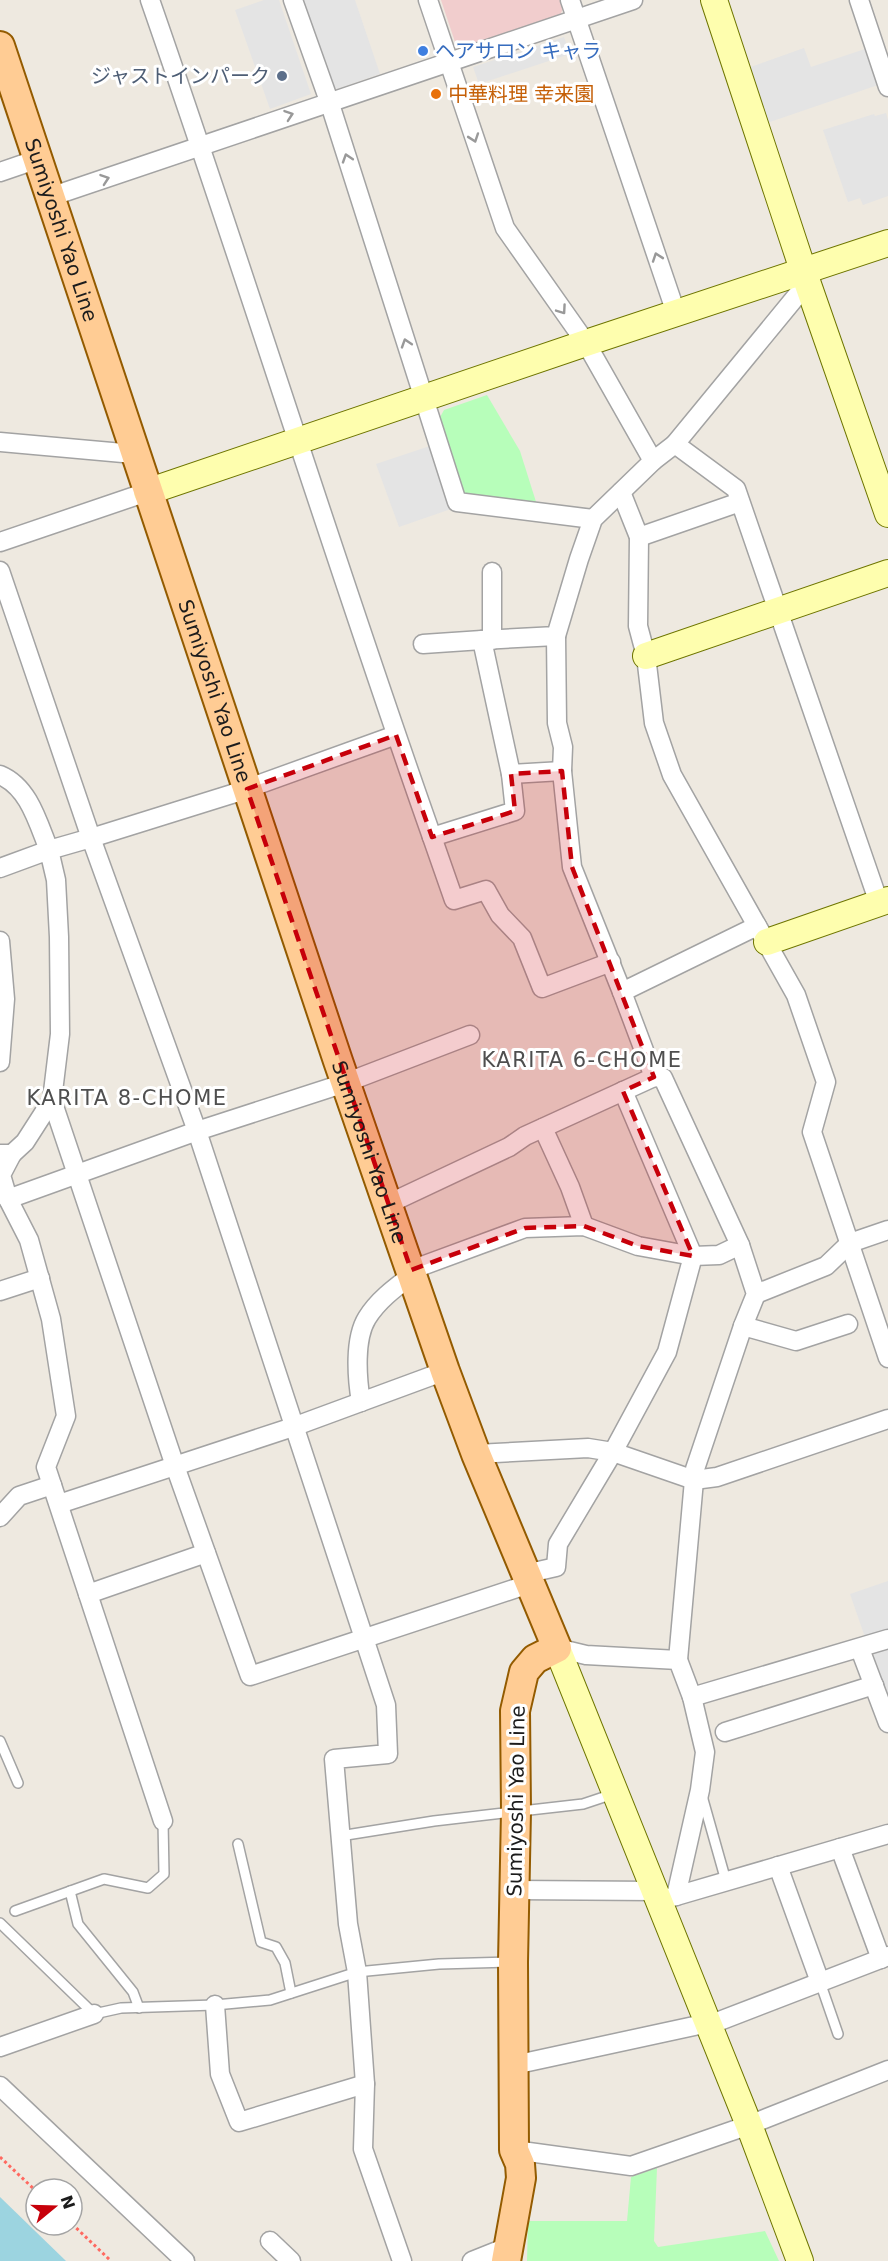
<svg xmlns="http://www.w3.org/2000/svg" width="888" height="2261" font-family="'DejaVu Sans','Noto Sans JP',sans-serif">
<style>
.commercial{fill:#f1cdcd}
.park{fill:#b7feba}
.parking{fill:#e4e4e4}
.water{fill:#9cd4e0}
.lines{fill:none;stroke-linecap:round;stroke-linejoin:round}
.lane-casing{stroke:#a3a3a3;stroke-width:12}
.street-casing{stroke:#a3a3a3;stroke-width:21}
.secondary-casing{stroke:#6e7500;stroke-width:28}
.primary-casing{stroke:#935b00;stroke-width:32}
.path{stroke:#ff6960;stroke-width:3;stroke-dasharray:3 3;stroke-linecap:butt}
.lane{stroke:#fff;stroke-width:9}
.street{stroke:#fff;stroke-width:18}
.secondary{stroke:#fefeae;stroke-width:26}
.primary{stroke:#ffcc94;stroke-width:28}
.oneway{stroke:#999}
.marked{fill:#c7000a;fill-opacity:0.2;stroke:#c7000a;stroke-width:4.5;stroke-dasharray:12 8;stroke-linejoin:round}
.shop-dot{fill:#3f7fe0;stroke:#fff;stroke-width:2}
.service-dot{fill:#5c6f8a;stroke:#fff;stroke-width:2}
.food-dot{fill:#e8710a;stroke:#fff;stroke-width:2}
.labels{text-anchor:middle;stroke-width:6;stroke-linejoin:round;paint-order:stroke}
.shop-label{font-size:20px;fill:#366cbe;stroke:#fff;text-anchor:start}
.service-label{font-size:20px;fill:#4e5e75;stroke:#fff;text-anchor:end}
.food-label{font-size:20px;fill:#c56008;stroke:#fff;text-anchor:start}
.street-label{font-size:20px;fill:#1c1c1c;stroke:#fff}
.neighbourhood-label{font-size:21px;letter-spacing:1.5px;fill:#4f4f4f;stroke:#fff}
</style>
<rect width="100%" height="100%" fill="#eee9e0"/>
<path class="commercial" d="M441,0H562L564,7L559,17L468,48L456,45Z"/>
<g class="park">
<path d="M487,395L520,451L537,505L465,497L439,419L444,410Z"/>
<path d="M657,2168L654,2241L658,2247L765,2231L779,2261H527L528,2221H627L631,2177Z"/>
</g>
<g class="parking">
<path d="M264,0H279L311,94L270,109L235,10Z"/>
<path d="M302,0H355L380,74L337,89L330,85Z"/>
<path d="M564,37L570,54L479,84L473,67Z"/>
<path d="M804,48L811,67L865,49L878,85L767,123L748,68Z"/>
<path d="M886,113L888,120V196L863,205L860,198L848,202L823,130L874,114L875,116Z"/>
<path d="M430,446L451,509L399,527L376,464Z"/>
<path d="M888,1581V1632L866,1640L850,1594Z"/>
<path d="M888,1645V1700L873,1657L876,1650Z"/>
</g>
<path class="water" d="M0,2197L66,2261H0Z"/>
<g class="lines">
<g class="lane-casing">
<g id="lane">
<path d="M0,1741L18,1783"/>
<path d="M702,1796L726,1881"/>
<path d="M340,1836L434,1821L583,1804L613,1794"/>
<path d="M238,1844L261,1942L276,1947L285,1963L291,1993"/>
<path d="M70,1891L78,1924L133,1992L139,2008"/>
<path d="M15,1911L104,1879L148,1888L164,1874L163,1821"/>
<path d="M0,1923L94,2014L121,2008L215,2005L270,2000L357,1972L439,1964L510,1962"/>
<path d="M820,1982L838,2034"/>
</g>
</g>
<g class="street-casing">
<g id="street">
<path d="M150,0C247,278 334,560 432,837"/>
<path d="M293,0L329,101L457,502L593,519"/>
<path d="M428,0L505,228L586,343L653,461L593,519L579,559L556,636L482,640L511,774L562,771"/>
<path d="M570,0L676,313"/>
<path d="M859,0L888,87"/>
<path d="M0,172L38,159"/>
<path d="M50,197L633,0"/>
<path d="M0,442L134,454"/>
<path d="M675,444L808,282"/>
<path d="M653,461L675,444L736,489L879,903"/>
<path d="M621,492L639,537L638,626L646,656L654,723L672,775L796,995L826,1082L812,1132L888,1358"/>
<path d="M639,537L740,502"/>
<path d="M0,542L147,492"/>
<path d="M0,571L91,838L232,794L396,735"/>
<path d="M492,572V640"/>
<path d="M556,636L557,723L563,747L562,771L572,867L622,992L757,926"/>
<path d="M423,644L482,640"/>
<path d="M511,774L515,811L432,837L454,900L486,890L500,915L522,938L542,988L611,962"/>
<path d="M0,775C29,787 38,823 49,850L91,838L197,1131L386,1705L388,1754L334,1759L348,1924L357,1972L365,2084"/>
<path d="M0,868L49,850L56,880L59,937L60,1034L52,1100L175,1466L250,1676L529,1584"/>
<path d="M0,941L5,999L0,1062"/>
<path d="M622,992L654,1077L663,1078L740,1245L756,1294L743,1326L695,1469L678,1660"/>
<path d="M623,1091L693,1256"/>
<path d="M543,1128L570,1187L584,1226"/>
<path d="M0,1154H12L1,1175L8,1199L29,1240L51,1319L66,1416L46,1467L163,1821"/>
<path d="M12,1154L25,1142L52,1100"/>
<path d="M8,1199L197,1131L345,1083L470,1035"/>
<path d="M388,1204L509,1147L525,1136L654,1077"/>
<path d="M740,1245L719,1255L693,1256L667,1352L613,1452L694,1480L717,1477L888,1419"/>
<path d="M411,1270L525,1228L584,1226L638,1246L693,1256"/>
<path d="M0,1291L40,1278"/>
<path d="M756,1294L826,1266L850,1243L888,1230"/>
<path d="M743,1326L796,1341L848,1324"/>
<path d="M361,1402C357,1378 354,1339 367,1318C378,1300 396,1287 412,1275"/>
<path d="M476,1454L588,1448L613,1452L558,1544L556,1567L525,1574"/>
<path d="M59,1504L293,1427L445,1371"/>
<path d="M0,1517L19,1496L52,1485"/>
<path d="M88,1594L206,1553"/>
<path d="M557,1648L586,1655L678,1660L692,1697L888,1639"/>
<path d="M860,1649L888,1723"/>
<path d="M725,1732L874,1685"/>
<path d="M840,1848L881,1959"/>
<path d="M778,1866L820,1982"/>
<path d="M514,1890L655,1891"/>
<path d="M676,1896L888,1834"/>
<path d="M668,1898L676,1896L700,1790L705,1752L692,1697"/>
<path d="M215,2005L220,2074L239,2122L365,2084L363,2149L402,2261"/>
<path d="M709,2025L888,1956"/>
<path d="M0,2047L94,2014"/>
<path d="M514,2065L708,2023"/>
<path d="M0,2086L185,2261"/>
<path d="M514,2150L631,2166L749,2125L888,2070"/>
<path d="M270,2241L291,2261"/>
<path d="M472,2261L507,2247"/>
</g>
</g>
<g class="secondary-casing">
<g id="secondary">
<path d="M714,0L803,270L888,514"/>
<path d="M147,492L586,343L888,243"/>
<path d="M646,656L888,573"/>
<path d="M767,942L888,900"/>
<path d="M557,1648L749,2125L800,2261"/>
</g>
</g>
<g class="primary-casing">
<g id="primary">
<path id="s1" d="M0,46L338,1061L445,1371L476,1454L557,1648L535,1659L524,1672L515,1711L516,1811L513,1962L514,2150L520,2164L521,2178L506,2261"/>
</g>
</g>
<g class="path">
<path d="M0,2157L36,2191"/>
<path d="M72,2224L111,2261"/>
</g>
<use href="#lane" class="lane"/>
<use href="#street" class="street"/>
<use href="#secondary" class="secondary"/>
<use href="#primary" class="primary"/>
</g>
<defs><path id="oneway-chevron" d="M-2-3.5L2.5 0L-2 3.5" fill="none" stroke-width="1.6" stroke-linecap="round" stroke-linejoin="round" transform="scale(1.5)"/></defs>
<g class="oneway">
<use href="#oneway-chevron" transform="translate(289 115) rotate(-19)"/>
<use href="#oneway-chevron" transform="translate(474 138) rotate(71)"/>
<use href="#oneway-chevron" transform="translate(347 158) rotate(-108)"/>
<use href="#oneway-chevron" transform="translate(105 179) rotate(-19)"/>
<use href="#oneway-chevron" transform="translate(657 257) rotate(-109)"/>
<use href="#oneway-chevron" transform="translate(562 310) rotate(55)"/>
<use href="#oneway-chevron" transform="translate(406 343) rotate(-108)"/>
</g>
<path class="marked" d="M396,735L432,837L515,811L511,774L562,771L572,867L654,1077L623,1091L693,1256L638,1246L584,1226L525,1228L411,1270L247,789Z"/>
<circle class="shop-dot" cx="423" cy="51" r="6"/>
<circle class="service-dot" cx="282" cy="76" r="6"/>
<circle class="food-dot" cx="436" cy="94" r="6"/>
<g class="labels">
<g class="shop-label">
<text x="435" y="58">ヘアサロン キャラ</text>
</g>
<g class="service-label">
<text x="270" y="83">ジャストインパーク</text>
</g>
<g class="food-label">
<text x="448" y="101">中華料理 幸来園</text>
</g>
<g class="street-label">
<text dy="7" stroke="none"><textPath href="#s1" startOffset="194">Sumiyoshi Yao Line</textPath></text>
<text dy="7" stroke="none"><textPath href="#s1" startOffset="680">Sumiyoshi Yao Line</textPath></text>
<text dy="7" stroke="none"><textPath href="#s1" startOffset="1166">Sumiyoshi Yao Line</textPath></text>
<text transform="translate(516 1801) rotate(-89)" y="7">Sumiyoshi Yao Line</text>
</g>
<g class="neighbourhood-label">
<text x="582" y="1067">KARITA 6-CHOME</text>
<text x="127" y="1105">KARITA 8-CHOME</text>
</g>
</g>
<g transform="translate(54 2207) rotate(71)"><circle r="28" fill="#ffffff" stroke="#a4a4a4" stroke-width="1.5"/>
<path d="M0-4.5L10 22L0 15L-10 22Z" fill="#c7000a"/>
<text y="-9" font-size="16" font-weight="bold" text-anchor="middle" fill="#1c1c1c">N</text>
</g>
</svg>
